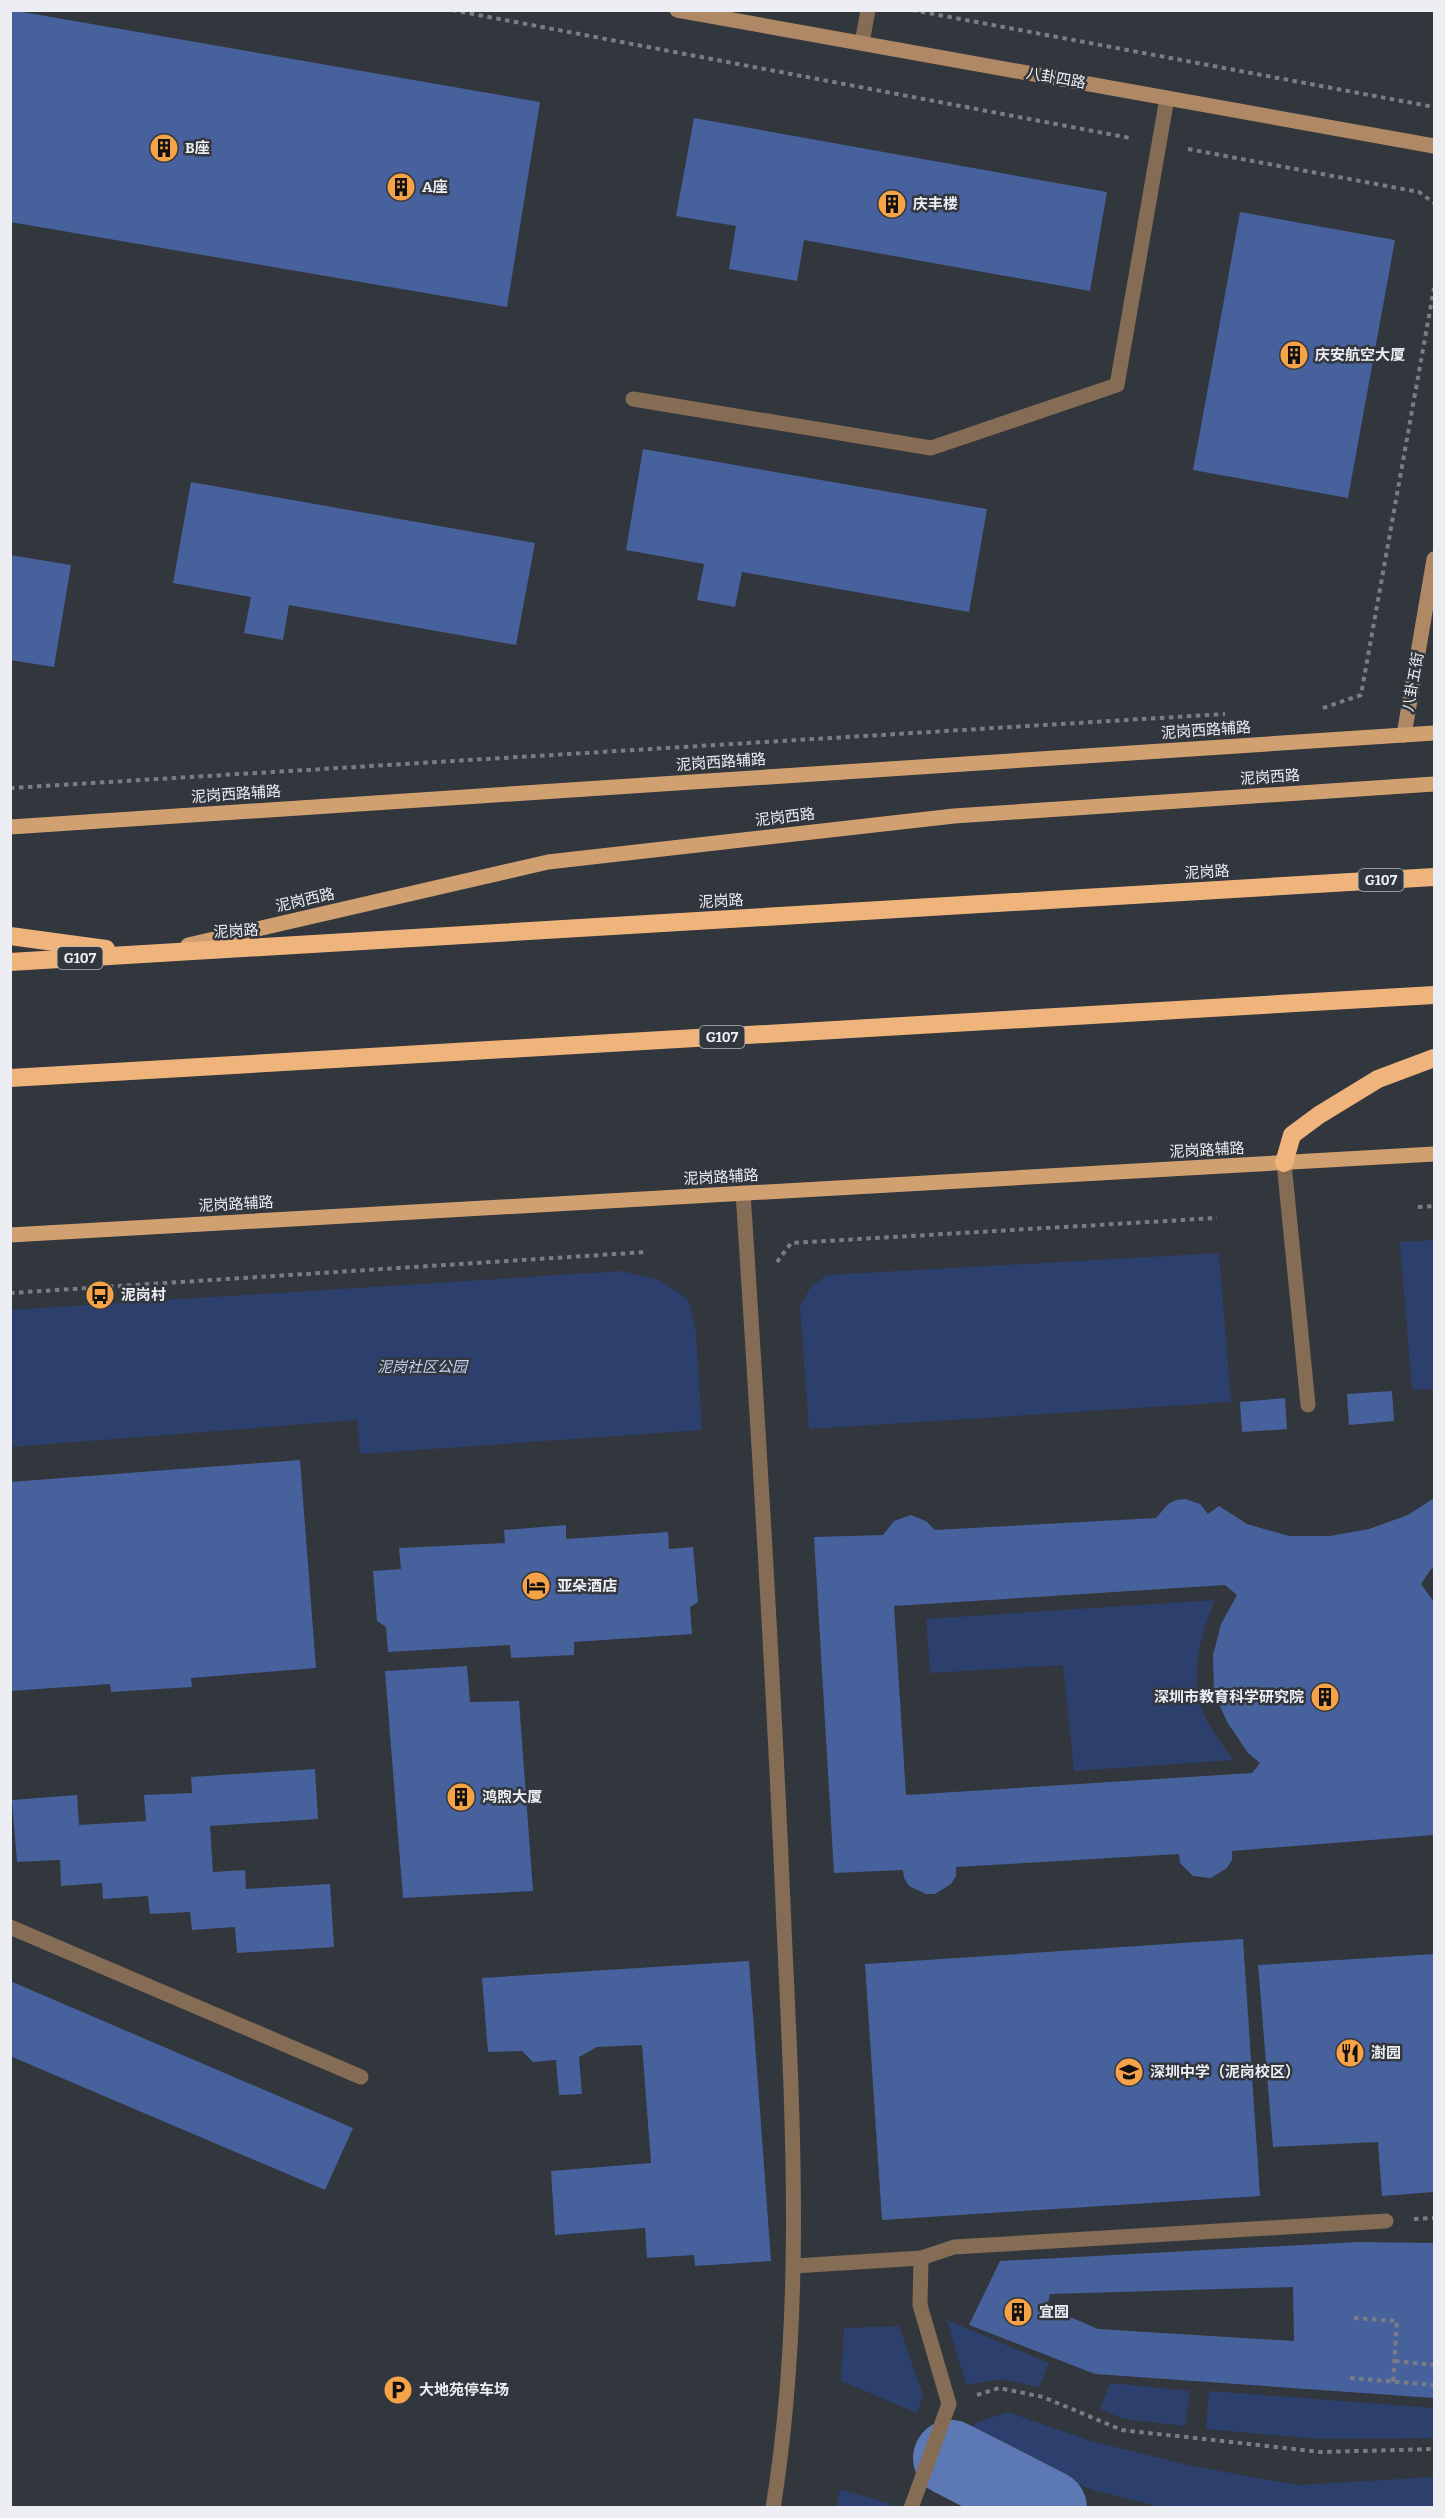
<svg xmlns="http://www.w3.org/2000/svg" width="1445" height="2518" font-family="Bitter,'Noto Sans SC',serif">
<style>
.green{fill:#2d406d}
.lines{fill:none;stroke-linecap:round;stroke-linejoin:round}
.river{stroke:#5c78b5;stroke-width:76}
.building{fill:#47619c;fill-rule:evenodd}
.path{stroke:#7a7e84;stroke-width:4;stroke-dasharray:4.5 4.5;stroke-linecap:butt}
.lane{stroke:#846c55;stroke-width:15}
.street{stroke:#846c55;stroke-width:15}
.secondary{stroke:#af8965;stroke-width:15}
.primary{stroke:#d1a071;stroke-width:15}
.highway{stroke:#efb47b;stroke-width:18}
.labels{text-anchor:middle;stroke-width:5;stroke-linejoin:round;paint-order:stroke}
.shield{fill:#32363d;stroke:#b4b7bd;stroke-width:1.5}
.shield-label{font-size:14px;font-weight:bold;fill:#eceef4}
.street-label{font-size:15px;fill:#eceef4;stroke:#32363d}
.poi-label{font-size:15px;font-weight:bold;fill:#eceef4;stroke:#32363d;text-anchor:start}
.park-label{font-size:15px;font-style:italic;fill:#c2d3f6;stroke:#32363d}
</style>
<rect width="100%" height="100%" fill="#32363d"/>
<g class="green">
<path d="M1434,1240V1389L1412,1390L1400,1242Z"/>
<path d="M1219,1253L1231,1402L809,1429L800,1307L810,1288L827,1275Z"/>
<path d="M622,1271L659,1280L688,1299L696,1332L702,1430L360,1454L357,1420L11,1447V1310Z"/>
<path d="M1215,1600C1201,1632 1190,1673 1202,1709C1208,1727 1223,1744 1233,1760L1074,1771L1063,1665L930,1673L926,1619Z"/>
<path d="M947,2320L1049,2363L1039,2387L1001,2379L966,2385Z"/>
<path d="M899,2326L923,2395L917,2413L841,2381L844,2328Z"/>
<path d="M1110,2383L1190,2391L1185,2426L1124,2419L1100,2409Z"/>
<path d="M1209,2391L1434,2408V2438L1318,2439L1206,2429Z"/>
<path d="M1007,2412L1091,2441L1192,2466L1297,2485L1434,2477V2507H1161L1093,2490L1028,2466L968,2439L976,2423Z"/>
<path d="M840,2489L890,2504L889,2507H837Z"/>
</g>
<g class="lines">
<path class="river" d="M951,2458L1049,2508"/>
</g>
<g class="building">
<path d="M11,10L540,102L507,307L10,222Z"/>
<path d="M694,118L1107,192L1090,291L804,240L797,281L729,269L736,226L676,216Z"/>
<path d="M1240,212L1395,240L1348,498L1193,470Z"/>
<path d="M643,449L987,509L969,612L742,572L735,607L697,600L704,564L626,550Z"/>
<path d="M191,482L535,543L516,645L289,605L283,640L244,633L251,597L173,583Z"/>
<path d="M10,555L71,565L54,667L10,660Z"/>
<path d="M1392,1391L1394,1421L1349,1425L1347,1394Z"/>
<path d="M1285,1398L1287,1429L1242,1432L1240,1402Z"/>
<path d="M300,1460L316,1668L191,1678L192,1687L111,1692L110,1684L10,1691V1482Z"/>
<path d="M1434,1498V1568L1431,1569L1421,1584L1434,1602V1835L1232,1851V1860L1227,1868L1211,1878L1193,1876L1180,1863L1179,1854L956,1867V1876L951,1884L935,1894H926L909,1886L904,1878L903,1870L834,1873L814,1537L883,1535L894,1521L911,1515L926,1521L935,1530L1156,1518L1168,1504L1176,1500L1185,1499L1200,1504L1208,1514L1219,1506L1247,1524L1289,1536H1330L1369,1529L1408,1515ZM1225,1585L1237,1595L1221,1624L1213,1655L1214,1692L1227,1722L1248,1753L1260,1763L1252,1773L906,1795L894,1606Z"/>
<path d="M566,1525V1539L668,1532L669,1549L693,1547L698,1602L690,1607L692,1634L574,1642V1655L511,1658L510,1645L388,1652L386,1627L377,1621L373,1571L401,1569L399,1548L505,1543L504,1530Z"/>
<path d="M467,1666L470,1702L519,1701L533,1891L403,1898L385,1671Z"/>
<path d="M315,1769L318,1819L210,1826L213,1872L245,1870L246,1889L330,1884L334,1947L237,1953L235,1927L192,1930L190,1912L150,1914L148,1896L103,1899L102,1883L61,1886L60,1860L17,1862L12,1800L77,1795L79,1825L146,1821L144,1795L192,1793L191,1777Z"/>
<path d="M1243,1939L1260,2196L882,2220L865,1964Z"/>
<path d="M1434,1954V2192L1382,2196L1378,2142L1273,2147L1258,1965Z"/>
<path d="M749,1961L771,2261L695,2266L694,2255L647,2258L645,2228L555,2235L551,2171L651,2163L642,2045L597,2047L579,2057L582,2094L559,2095L556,2060L533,2062L522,2051L488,2052L482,1978Z"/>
<path d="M10,1981L353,2128L325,2190L10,2056Z"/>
<path d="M1359,2242L1434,2243V2398L1095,2374L969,2325L1000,2261ZM1293,2287L1294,2341L1098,2329L1047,2307L1050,2294Z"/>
</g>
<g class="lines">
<g class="path">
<path d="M452,10L1130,138"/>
<path d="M912,10L1434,107"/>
<path d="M1188,149L1419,192L1434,203"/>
<path d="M1323,708L1361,695L1434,288"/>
<path d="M10,788L1225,714"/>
<path d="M1418,1207L1434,1206"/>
<path d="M777,1262L791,1243L1217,1218"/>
<path d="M10,1293L647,1252"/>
<path d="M1414,2219L1434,2218"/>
<path d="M1354,2318L1397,2321L1393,2382"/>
<path d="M1395,2361L1434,2365"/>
<path d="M1350,2378L1434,2385"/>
<path d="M977,2395L999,2388L1043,2397L1122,2430L1321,2452L1434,2449"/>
</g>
<g class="lane">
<path d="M1284,1163L1308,1405"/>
<path d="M794,2266L921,2258L954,2247L1386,2221"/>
<path d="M911,2508L949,2404L920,2305L921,2258"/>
</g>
<g class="street">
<path d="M862,43L868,10"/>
<path d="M633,399L931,448L1117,385L1167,98"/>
<path d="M743,1193C759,1438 774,1682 784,1927C793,2120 804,2316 773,2508"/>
<path d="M10,1927L361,2077"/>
</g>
<g class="secondary">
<path d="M677,10L1434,146"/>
<path d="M1404,735L1434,559"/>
</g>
<g class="primary">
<path d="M10,827L1434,733"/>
<path d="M188,945L548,862L954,816L1434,784"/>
<path d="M10,1235L1434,1154"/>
</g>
<g class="highway">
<path d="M10,936L106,949"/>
<path d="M10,962L1434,877"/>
<path d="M10,1078L1434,995"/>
<path d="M1284,1163L1292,1135L1319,1115L1378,1079L1434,1058"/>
</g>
</g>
<defs>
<g id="building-disc" transform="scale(1.5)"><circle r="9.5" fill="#f6a247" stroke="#32363d"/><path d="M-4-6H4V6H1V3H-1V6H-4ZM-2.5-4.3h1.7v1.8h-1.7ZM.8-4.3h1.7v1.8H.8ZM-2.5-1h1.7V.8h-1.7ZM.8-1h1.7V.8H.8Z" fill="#111"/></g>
<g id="bus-disc" transform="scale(1.5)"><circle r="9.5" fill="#f6a247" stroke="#32363d"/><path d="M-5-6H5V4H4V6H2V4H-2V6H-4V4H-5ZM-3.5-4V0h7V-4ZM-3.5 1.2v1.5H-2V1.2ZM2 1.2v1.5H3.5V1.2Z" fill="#111"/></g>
<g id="hotel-disc" transform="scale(1.5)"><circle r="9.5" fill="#f6a247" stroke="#32363d"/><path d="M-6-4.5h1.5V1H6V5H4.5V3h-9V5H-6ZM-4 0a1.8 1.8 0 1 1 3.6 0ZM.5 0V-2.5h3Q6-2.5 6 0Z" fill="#111"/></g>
<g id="restaurant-disc" transform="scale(1.5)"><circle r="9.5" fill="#f6a247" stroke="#32363d"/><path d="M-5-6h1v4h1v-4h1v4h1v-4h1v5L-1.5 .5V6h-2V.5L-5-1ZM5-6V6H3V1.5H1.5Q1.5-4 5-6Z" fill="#111"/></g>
<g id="school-disc" transform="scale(1.5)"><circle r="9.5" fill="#f6a247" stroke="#32363d"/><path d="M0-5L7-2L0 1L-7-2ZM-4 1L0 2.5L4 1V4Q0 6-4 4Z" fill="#111"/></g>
<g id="parking-disc" transform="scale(1.5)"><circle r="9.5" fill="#f6a247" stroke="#32363d"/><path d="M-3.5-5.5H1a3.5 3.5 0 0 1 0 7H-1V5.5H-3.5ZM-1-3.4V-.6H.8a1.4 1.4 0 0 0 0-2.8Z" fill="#111"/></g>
</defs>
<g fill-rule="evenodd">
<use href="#building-disc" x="164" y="148"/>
<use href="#building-disc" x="401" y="187"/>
<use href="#building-disc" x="892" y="204"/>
<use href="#building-disc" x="1294" y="355"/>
<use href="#bus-disc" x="100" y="1295"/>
<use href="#hotel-disc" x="536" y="1586"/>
<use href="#building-disc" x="1325" y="1697"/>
<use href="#building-disc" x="461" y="1797"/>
<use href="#restaurant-disc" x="1350" y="2053"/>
<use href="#school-disc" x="1129" y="2072"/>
<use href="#building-disc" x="1018" y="2312"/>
<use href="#parking-disc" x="398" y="2390"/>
</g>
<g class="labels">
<g class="shield">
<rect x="1358.5" y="869" width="45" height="22" rx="4.5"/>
<rect x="57.5" y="947" width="45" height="22" rx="4.5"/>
<rect x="699.5" y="1026" width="45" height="22" rx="4.5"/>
</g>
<g class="shield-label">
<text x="1381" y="885">G107</text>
<text x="80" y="963">G107</text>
<text x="722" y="1042">G107</text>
</g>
<g class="street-label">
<text transform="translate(1056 78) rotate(10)" y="5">八卦四路</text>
<text transform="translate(1413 682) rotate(-80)" y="5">八卦五街</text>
<text transform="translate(1206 730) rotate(-4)" y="5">泥岗西路辅路</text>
<text transform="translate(721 762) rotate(-4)" y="5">泥岗西路辅路</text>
<text transform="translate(1270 777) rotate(-4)" y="5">泥岗西路</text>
<text transform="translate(236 794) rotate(-4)" y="5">泥岗西路辅路</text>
<text transform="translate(785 817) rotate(-7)" y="5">泥岗西路</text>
<text transform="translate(1207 872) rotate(-3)" y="5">泥岗路</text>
<text transform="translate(305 900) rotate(-13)" y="5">泥岗西路</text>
<text transform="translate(721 901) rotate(-3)" y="5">泥岗路</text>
<text transform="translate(236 931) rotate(-3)" y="5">泥岗路</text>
<text transform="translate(1207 1150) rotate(-3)" y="5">泥岗路辅路</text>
<text transform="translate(721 1177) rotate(-3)" y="5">泥岗路辅路</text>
<text transform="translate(236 1204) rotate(-3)" y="5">泥岗路辅路</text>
</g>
<g class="poi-label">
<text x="185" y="153">B座</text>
<text x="422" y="192">A座</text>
<text x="913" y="209">庆丰楼</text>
<text x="1315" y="360">庆安航空大厦</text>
<text x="121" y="1300">泥岗村</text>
<text x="557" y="1591">亚朵酒店</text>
<text x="1304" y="1702" text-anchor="end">深圳市教育科学研究院</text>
<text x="482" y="1802">鸿煦大厦</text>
<text x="1371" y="2058">澍园</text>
<text x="1150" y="2077">深圳中学（泥岗校区）</text>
<text x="1039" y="2317">宜园</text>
<text x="419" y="2395">大地苑停车场</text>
</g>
<g class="park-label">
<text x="422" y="1372">泥岗社区公园</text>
</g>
</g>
<rect width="1445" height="2518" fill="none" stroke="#eceef4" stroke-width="24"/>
</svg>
